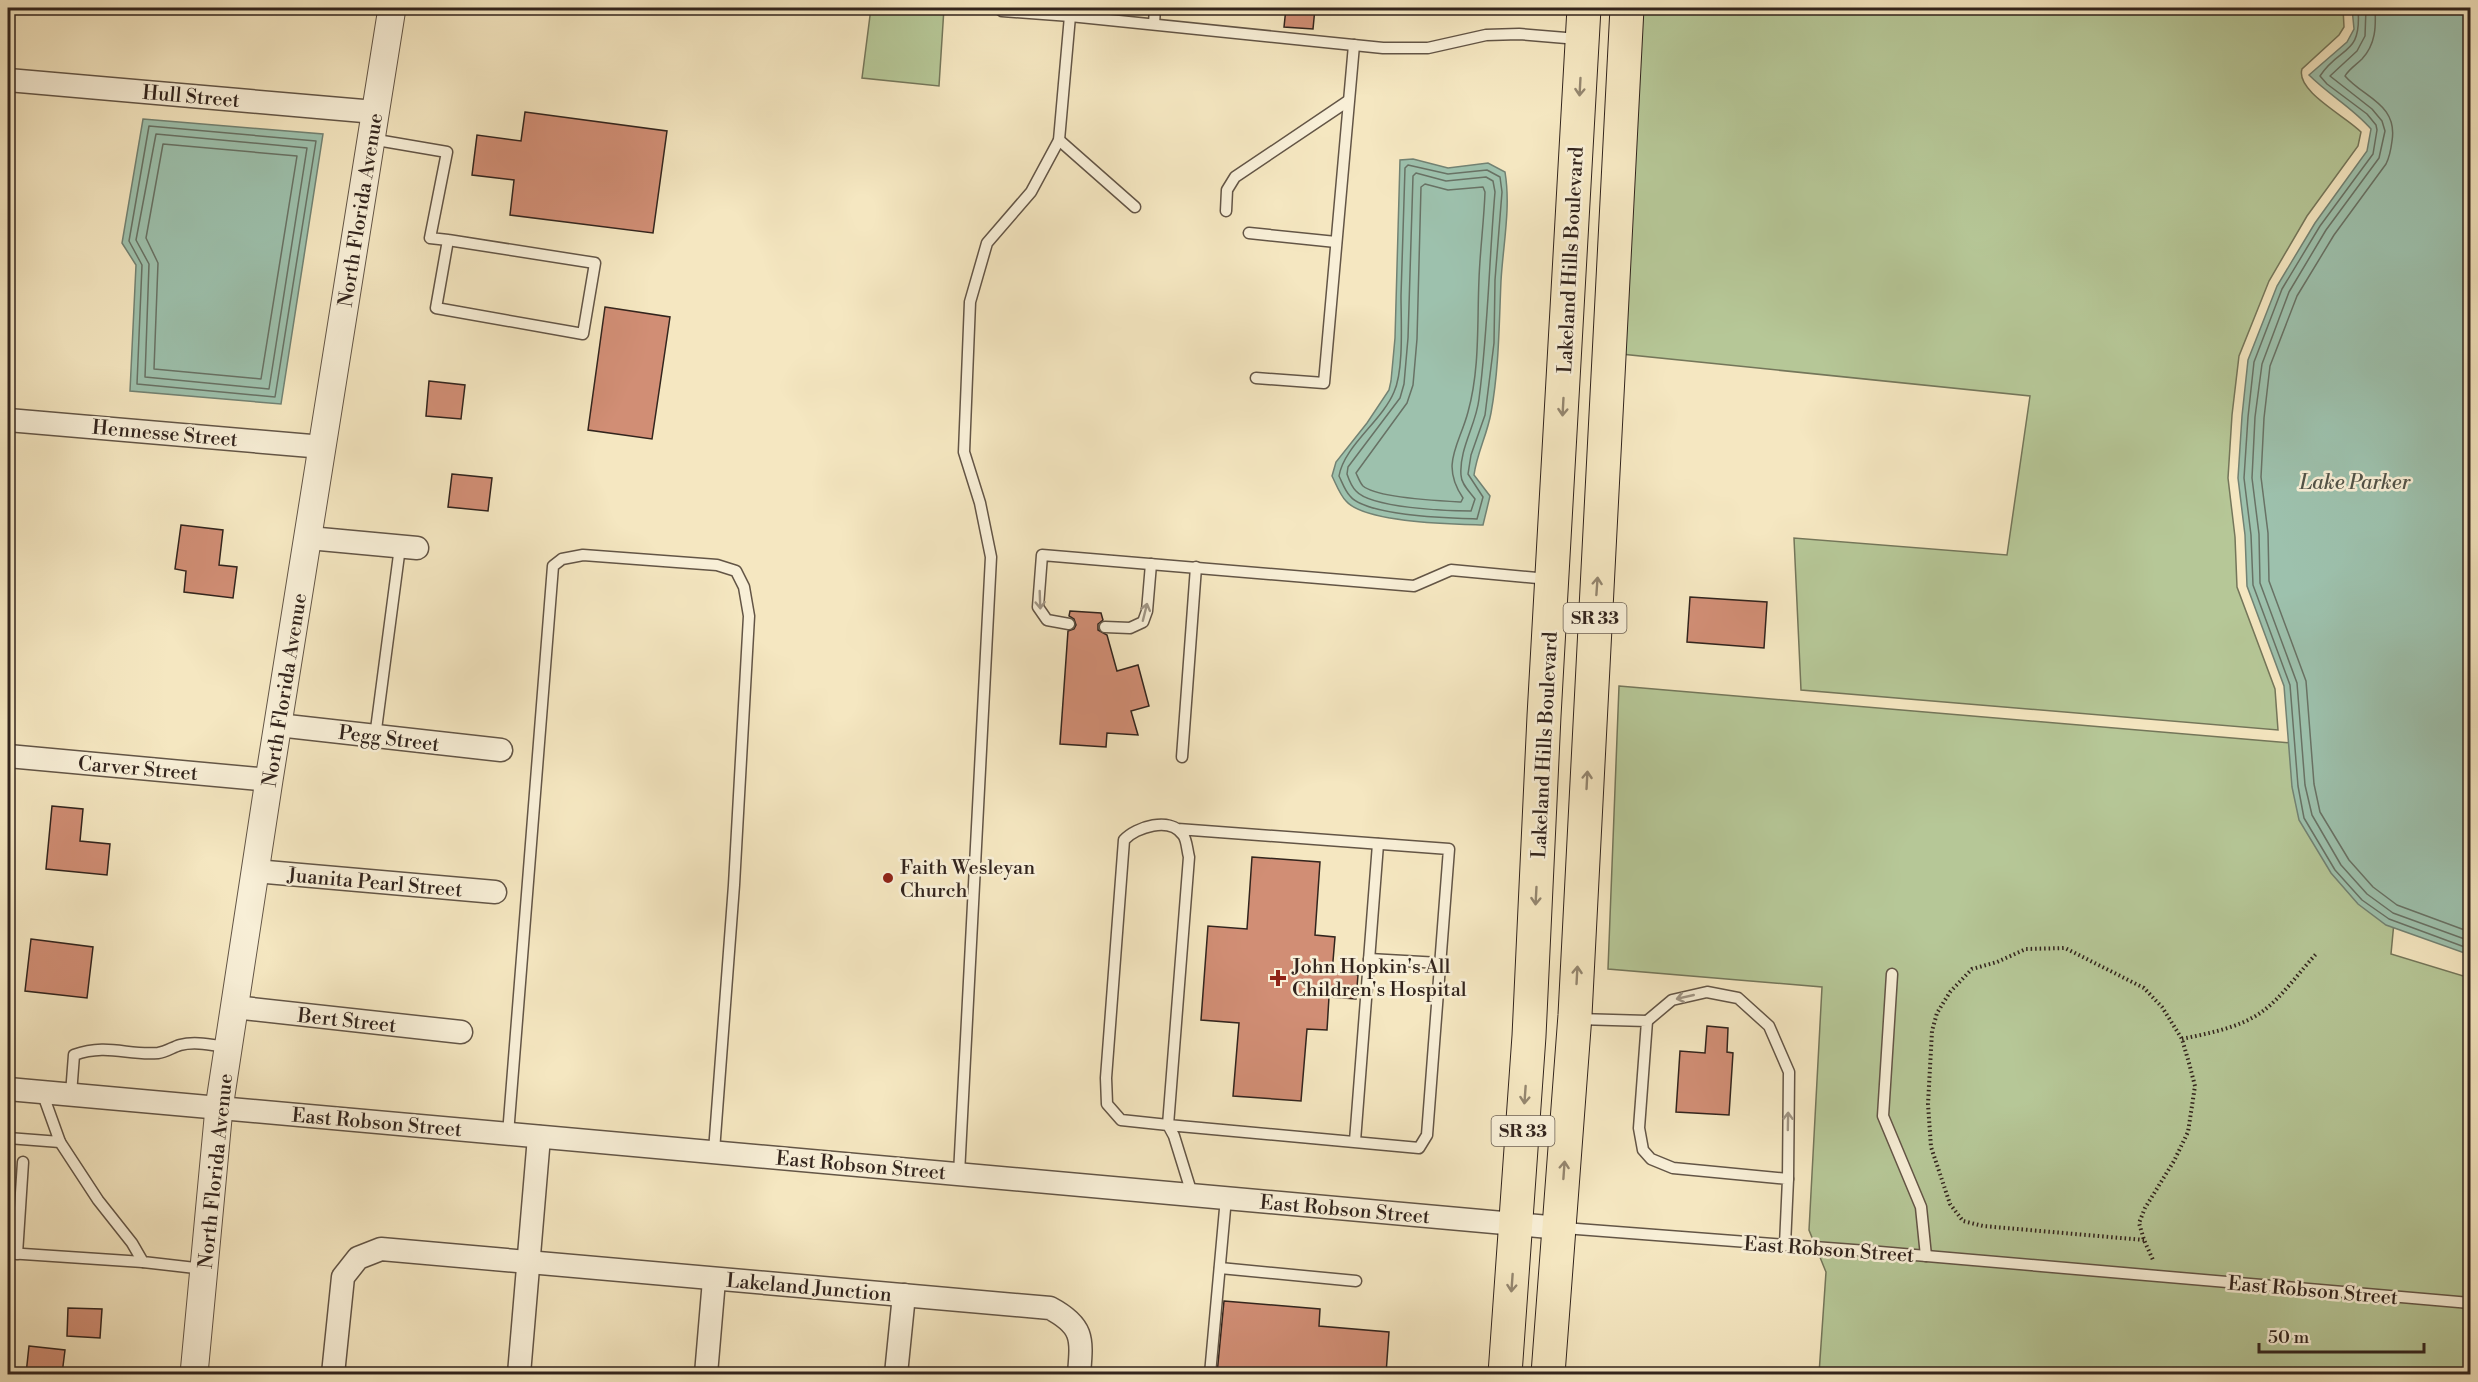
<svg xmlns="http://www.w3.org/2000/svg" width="2478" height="1382" font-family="'Libre Bodoni',serif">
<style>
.green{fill:#b6c797;stroke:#74765a;stroke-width:1.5}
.water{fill:#9dc1ad;stroke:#728273;stroke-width:1.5}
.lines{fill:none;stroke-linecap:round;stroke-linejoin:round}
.shore{stroke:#687265;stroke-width:1.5}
.building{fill:#d18e75;stroke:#32241d;stroke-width:1.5}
.service-casing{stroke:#635546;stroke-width:13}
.minor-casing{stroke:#635546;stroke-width:25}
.tertiary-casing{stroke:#635546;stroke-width:29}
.primary-casing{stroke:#32241d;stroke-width:35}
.path{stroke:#32241d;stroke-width:4;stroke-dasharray:1.5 3;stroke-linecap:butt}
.service{stroke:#f8efd7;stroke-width:10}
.minor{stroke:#f8efd7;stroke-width:22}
.tertiary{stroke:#f8efd7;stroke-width:27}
.primary{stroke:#f5e7c1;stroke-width:33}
.oneway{stroke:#94866f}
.oneway2{stroke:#9f9483}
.poi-dot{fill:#8f2418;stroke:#f8efd7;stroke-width:2}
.labels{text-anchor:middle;stroke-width:5;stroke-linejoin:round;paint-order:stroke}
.shield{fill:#f8efd7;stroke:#6d6155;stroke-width:1.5}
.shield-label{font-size:18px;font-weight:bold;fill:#32241d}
.street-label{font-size:20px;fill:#32241d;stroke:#f8efd7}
.poi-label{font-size:20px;fill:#32241d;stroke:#f8efd7;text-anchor:start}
.water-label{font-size:21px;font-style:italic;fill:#525348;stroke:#f8efd7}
</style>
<rect width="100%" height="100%" fill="#f5e7c1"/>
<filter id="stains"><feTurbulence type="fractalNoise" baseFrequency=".00333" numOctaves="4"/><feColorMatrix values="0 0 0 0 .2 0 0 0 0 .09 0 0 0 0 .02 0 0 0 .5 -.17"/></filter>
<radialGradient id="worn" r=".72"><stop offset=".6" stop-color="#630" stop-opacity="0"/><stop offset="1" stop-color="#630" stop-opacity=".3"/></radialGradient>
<g class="green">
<path d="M871,8H944L939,86L862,78Z"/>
<path d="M1638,8H2343L2344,27L2339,35L2302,69C2295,91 2347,117 2361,132L2358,146L2307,216L2269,281L2239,356L2232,415L2228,478L2235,537L2237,587L2275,689L2278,730L1801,690L1794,538L2007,555L2030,396L1621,354Z"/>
<path d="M1619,686L2410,753L2391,954L2470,978V1374H1819L1826,1272L1809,1230L1822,987L1608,969Z"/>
</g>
<g class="water">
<path d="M2352,8H2470V955L2386,925L2358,904L2331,873L2299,820L2292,787L2284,686L2247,586L2245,535L2238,478L2242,416L2248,360L2277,286L2315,223L2367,151L2371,129C2353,108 2329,95 2309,75L2347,42L2354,29Z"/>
<path d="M143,119L323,134L281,404L130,391L136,265L122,243Z"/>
<path d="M1413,159L1448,168L1488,163L1505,172C1511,208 1503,245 1501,281C1499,326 1499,369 1491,413C1487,435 1477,453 1474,475L1490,496L1483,525C1454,524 1365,523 1346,501C1340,495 1336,484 1332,476L1336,462L1367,423L1389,390L1391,381L1395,338L1400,160Z"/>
</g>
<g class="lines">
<g class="shore">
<path d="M2358,8C2362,57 2340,45 2320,76L2327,84L2367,114L2376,125L2377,130L2373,154L2320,226L2282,289L2254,362L2248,417L2244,478L2251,535L2253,585L2290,685L2298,786L2304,818L2335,870L2362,900L2389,919L2470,949"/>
<path d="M2366,8L2365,36L2357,51L2330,76L2372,109L2382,121L2385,131L2379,158L2326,230L2289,292L2262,364L2255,417L2252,478L2259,534L2260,583L2297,683L2305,785L2312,815L2341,865L2367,894L2393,913L2470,941"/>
<path d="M2375,8C2376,26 2376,44 2362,59C2356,65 2349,69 2345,76C2364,98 2398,104 2392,141C2391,149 2390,156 2386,164L2334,235L2297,296L2270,366L2264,418L2261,477L2268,533L2269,581L2306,681L2314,784L2320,812L2349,860L2373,887L2397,905L2470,932"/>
<path d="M149,126L316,141L275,397L137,384L142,265L129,241Z"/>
<path d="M156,134L307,148L269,389L145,377L149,264L136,240Z"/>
<path d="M163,144L297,156L261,379L154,369L158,263L146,238Z"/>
<path d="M1408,165L1448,174L1487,170L1500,177L1502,192L1495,280L1494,343L1485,415L1471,455L1468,474L1483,497L1477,519C1450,518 1366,516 1350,496C1345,491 1342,482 1339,476C1344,446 1382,421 1394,392C1404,370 1401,321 1401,296C1402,253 1404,211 1405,168Z"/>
<path d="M1416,173L1446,181L1486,177L1493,181L1495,192C1489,261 1488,331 1479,399C1476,425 1459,449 1461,475C1461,484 1470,492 1475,499L1471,511C1447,511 1371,508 1356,491C1352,487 1349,480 1347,474L1348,467L1400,398L1404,384L1408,338L1413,176Z"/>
<path d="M1425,184L1448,190L1483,187L1485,192C1484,221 1480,250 1479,279C1477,323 1480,369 1468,412C1459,446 1440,464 1463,498L1461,502C1441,501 1377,498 1363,486C1360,483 1358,477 1356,473L1407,403L1413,385L1417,339L1421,187Z"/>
</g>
</g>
<g class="building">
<path d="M1286,8H1315L1313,29L1284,27Z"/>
<path d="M525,112L667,131L653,233L510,215L514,180L472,175L477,135L521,141Z"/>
<path d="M605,307L670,317L652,439L588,430Z"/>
<path d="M429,381L465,385L461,419L426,416Z"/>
<path d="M452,474L492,478L488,511L448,507Z"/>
<path d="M181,525L223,530L219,565L237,567L233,598L184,592L186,571L175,569Z"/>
<path d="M1690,597L1767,602L1764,648L1687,642Z"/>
<path d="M1070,611L1101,613L1103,620L1098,624V630L1107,635L1117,671L1138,665L1149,706L1131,711L1138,735L1107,733L1106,747L1060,744L1068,631L1074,629L1076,625L1074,619L1069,616Z"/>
<path d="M52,806L83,809L80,841L110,844L107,875L46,869Z"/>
<path d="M1252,857L1320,862L1315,935L1335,937L1332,973L1358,975L1356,999L1329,997L1327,1030L1307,1029L1301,1101L1233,1096L1239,1023L1201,1020L1208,926L1247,929Z"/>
<path d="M31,939L93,947L87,998L25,991Z"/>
<path d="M1707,1026L1728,1028L1727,1052L1733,1053L1729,1115L1676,1112L1680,1051L1705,1053Z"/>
<path d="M1224,1301L1320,1309L1319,1326L1389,1332L1386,1374H1217Z"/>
<path d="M68,1308L102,1309L100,1338L67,1336Z"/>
<path d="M29,1346L65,1350L62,1374H26Z"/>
</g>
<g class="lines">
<g class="service-casing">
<g id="service">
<path d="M998,8L1002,11L1070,16L1383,48H1428L1486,35L1519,34L1578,39"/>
<path d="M1154,24L1155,8"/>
<path d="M371,139L447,152L430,238L448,240L595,263L583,334L436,308L448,240"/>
<path d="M1059,140L1135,207"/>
<path d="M1226,211L1227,190L1235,177L1348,101"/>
<path d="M1249,233L1336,242"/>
<path d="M1256,378L1324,383L1354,45"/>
<path d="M1069,624L1047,620L1038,607L1042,555L1414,586L1451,570L1548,579"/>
<path d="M1105,627L1130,628L1143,622L1147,611L1151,564"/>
<path d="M375,737L400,547"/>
<path d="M1182,757L1196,567"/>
<path d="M1178,829L1449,849L1427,1135L1419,1148L1168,1125L1189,857C1187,850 1187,840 1183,835C1170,816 1136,827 1124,840L1106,1078L1107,1104L1121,1120L1168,1125L1174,1136L1192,1194"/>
<path d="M1369,959L1440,963"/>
<path d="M1892,974L1883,1116L1921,1207L1926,1256"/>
<path d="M1578,1019L1647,1021L1639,1128L1643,1150L1651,1159L1673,1168L1788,1179L1785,1245"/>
<path d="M1647,1021L1672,1000L1707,992L1738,998L1769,1026L1789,1072L1788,1179"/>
<path d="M71,1094L74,1055C108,1043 128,1056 158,1053C166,1052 173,1047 180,1045C195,1041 212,1045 227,1047"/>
<path d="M508,1134L553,566L562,559L583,555L717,565L736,571L744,587L749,616L734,885L714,1151"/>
<path d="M8,1138L60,1142L42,1092"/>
<path d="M1355,1141L1378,844"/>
<path d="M60,1142L98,1200L132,1243L143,1262L204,1269"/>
<path d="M959,1174L991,557L980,503L964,452L970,302L987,243L1031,192L1059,140L1070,16"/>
<path d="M1564,1228L1880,1252L2470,1303"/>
<path d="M8,1253L143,1262"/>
<path d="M17,1254L23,1162"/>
<path d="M1220,1268L1356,1281"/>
<path d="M1210,1374L1226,1198"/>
</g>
</g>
<g class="minor-casing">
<g id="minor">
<path d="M8,80L375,112"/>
<path d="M8,420L323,447"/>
<path d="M309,538L417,548"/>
<path d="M278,725L501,750"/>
<path d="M8,756L269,780"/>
<path d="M255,871L495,892"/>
<path d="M234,1007L461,1032"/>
<path d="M8,1089L1560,1228"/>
<path d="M333,1374L343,1277L358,1258L381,1249L1050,1308C1084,1326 1082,1339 1079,1374"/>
<path d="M519,1374L539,1137"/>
<path d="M706,1374L714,1280"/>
<path d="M896,1374L904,1295"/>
</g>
</g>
<g class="tertiary-casing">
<path id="tertiary" d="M194,1374L219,1108L269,780L392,8"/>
</g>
<g class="primary-casing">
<g id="primary">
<path d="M1505,1374L1529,1036L1544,716L1584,8"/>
<path d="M1548,1374L1575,1015L1627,8"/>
</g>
</g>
<g class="path">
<path d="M2182,1039C2209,1033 2240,1028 2263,1011C2281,998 2301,970 2317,953"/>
<path d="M2144,1240L1983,1226L1963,1221L1950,1204L1931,1147L1928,1104L1932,1031L1937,1013L1950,992L1972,969L1997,962L2026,949L2065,948L2144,988L2162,1007L2182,1039L2189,1063L2195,1086L2188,1132L2174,1161L2145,1208L2139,1223L2144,1240L2153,1260"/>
</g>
<use href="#service" class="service"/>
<use href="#minor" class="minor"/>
<use href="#tertiary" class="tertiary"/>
<use href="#primary" class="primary"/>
</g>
<defs><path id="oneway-shaft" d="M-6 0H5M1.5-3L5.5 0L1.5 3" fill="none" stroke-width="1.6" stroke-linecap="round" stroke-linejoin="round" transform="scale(1.5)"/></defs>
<g class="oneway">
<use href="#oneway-shaft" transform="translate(1580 87) rotate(93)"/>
<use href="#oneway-shaft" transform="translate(1563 407) rotate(93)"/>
<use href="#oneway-shaft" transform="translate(1597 586) rotate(-86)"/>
<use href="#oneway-shaft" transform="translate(1587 780) rotate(-87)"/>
<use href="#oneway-shaft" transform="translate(1536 896) rotate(93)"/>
<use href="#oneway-shaft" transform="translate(1577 975) rotate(-87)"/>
<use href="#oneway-shaft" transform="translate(1525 1095) rotate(94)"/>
<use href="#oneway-shaft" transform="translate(1564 1170) rotate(-86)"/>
<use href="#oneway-shaft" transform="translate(1512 1283) rotate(94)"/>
</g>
<g class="oneway2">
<use href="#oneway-shaft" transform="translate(1040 600) rotate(88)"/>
<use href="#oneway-shaft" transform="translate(1145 612) rotate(-76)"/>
<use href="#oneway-shaft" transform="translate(1685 997) rotate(167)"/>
<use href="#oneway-shaft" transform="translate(1788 1121) rotate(-89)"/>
</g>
<g class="poi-dot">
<circle cx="888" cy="878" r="6"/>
<path d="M1275 969h6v6h6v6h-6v6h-6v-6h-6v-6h6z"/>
</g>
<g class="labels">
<g class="shield">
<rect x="1563.5" y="603" width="63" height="30" rx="4.5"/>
<rect x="1491.5" y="1116" width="63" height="30" rx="4.5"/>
</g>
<g class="shield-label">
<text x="1595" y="624">SR 33</text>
<text x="1523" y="1137">SR 33</text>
</g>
<g class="street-label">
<text transform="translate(191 96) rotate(5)" y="7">Hull Street</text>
<text transform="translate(360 210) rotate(-81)" y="7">North Florida Avenue</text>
<text transform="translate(1570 260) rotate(-87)" y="7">Lakeland Hills Boulevard</text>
<text transform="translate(165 433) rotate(5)" y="7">Hennesse Street</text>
<text transform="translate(284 690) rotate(-81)" y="7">North Florida Avenue</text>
<text transform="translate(389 738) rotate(7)" y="7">Pegg Street</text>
<text transform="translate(1544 745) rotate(-87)" y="7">Lakeland Hills Boulevard</text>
<text transform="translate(138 768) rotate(5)" y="7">Carver Street</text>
<text transform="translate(375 882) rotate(5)" y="7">Juanita Pearl Street</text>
<text transform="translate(347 1020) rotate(6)" y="7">Bert Street</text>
<text transform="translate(377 1122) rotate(5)" y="7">East Robson Street</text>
<text transform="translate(861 1165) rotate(5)" y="7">East Robson Street</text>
<text transform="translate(215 1171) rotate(-84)" y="7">North Florida Avenue</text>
<text transform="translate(1345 1209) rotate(5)" y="7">East Robson Street</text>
<text transform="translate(1829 1249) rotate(4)" y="7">East Robson Street</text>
<text transform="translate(809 1287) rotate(5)" y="7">Lakeland Junction</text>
<text transform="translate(2313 1290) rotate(5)" y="7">East Robson Street</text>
</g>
<g class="poi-label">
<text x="900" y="874">Faith Wesleyan<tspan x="900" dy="23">Church</tspan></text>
<text x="1292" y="973">John Hopkin's All<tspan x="1292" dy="23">Children's Hospital</tspan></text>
</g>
<g class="water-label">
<text x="2355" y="489">Lake Parker</text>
</g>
</g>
<rect width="2478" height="1382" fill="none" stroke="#f5e7c1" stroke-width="30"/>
<rect x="9" y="9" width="2460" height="1364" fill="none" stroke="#32241d" stroke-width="3"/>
<rect x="15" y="15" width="2448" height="1352" fill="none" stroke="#32241d" stroke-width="1.5"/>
<path d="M2259 1343v9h165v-9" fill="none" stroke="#32241d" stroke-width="3"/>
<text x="2268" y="1343" font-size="18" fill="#32241d" stroke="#f8efd7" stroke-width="4.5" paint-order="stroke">50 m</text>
<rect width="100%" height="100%" filter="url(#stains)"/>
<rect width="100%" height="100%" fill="url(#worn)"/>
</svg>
